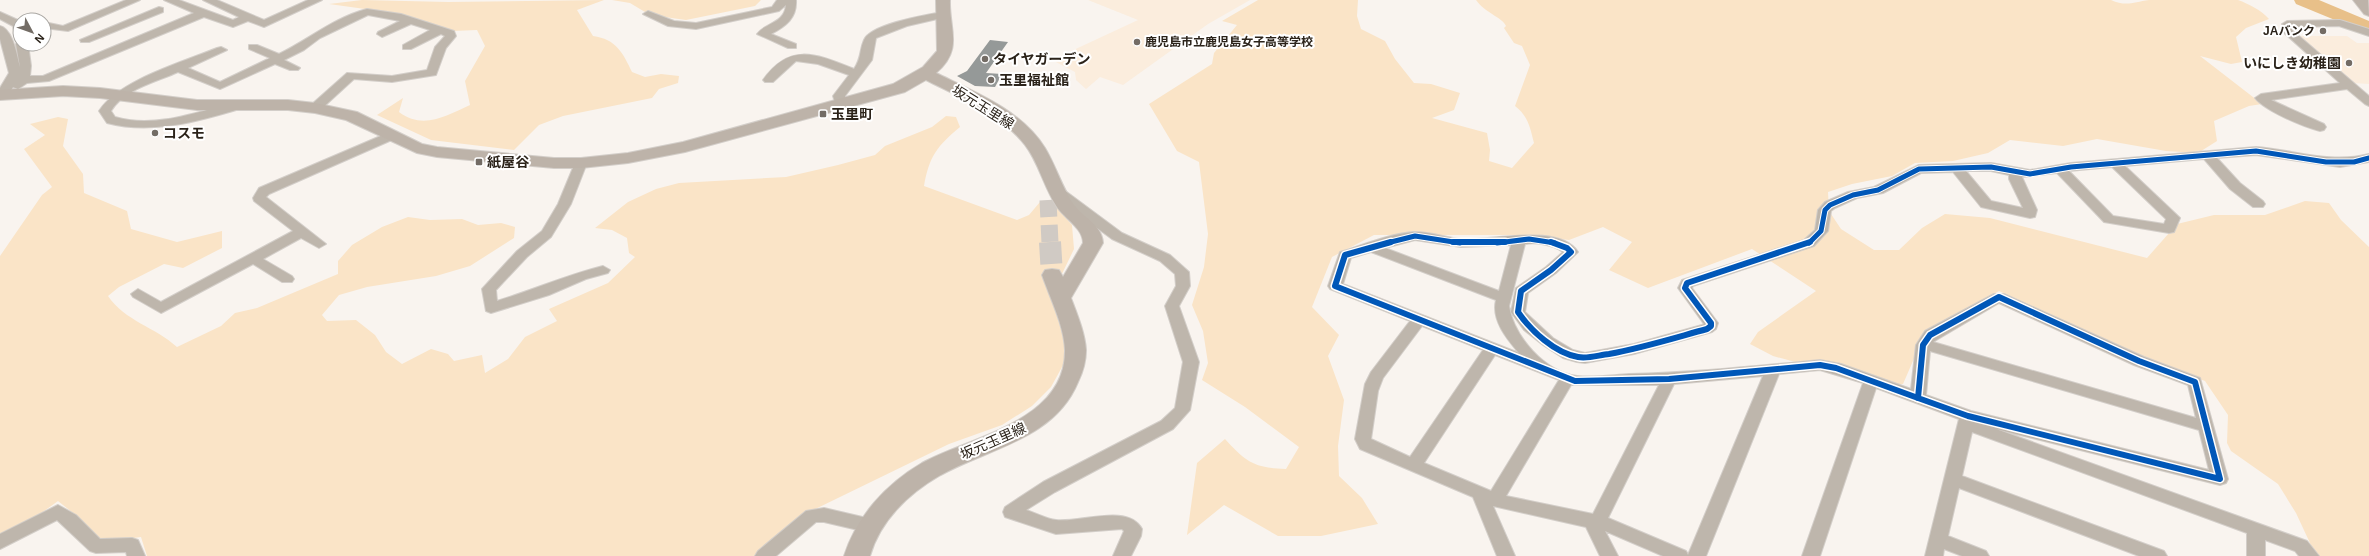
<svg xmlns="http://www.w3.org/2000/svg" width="2369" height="556" font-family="Arial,'Noto Sans JP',sans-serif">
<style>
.built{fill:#fbeddd}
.green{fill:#fae4c7}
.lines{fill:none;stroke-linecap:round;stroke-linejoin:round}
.river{fill:#e8c089;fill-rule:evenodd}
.building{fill:#959998}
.secondary-tunnel-far1{stroke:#d0cac4;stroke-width:17;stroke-dasharray:17 8;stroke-linecap:butt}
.secondary-tunnel{stroke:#d0cac4;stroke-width:22;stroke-dasharray:22 11;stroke-linecap:butt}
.street-casing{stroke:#d3cec9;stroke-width:2}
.secondary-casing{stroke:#d3cec9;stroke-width:2}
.street{fill:#beb6ac;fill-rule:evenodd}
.secondary{fill:#bdb3a9;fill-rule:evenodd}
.cycleway-far1-casing{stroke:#fff;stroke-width:7}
.cycleway-casing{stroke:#fff;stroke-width:9}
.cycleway-far1{stroke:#0057b8;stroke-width:5}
.cycleway{stroke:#0057b8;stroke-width:6}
.poi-dot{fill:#736c65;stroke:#fff;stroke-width:1.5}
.labels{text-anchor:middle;stroke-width:4;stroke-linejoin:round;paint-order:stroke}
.far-poi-label{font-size:12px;font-weight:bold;fill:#2b231a;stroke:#fff;text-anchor:end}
.poi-label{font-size:14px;font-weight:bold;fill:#2b231a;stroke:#fff;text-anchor:start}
.street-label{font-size:14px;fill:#2b231a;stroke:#fff}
</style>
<rect width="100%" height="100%" fill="#f9f4ef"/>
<g class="built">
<path d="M1088,0H1250L1208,24L1123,85L1100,77L1086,89L1076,80L1075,72L1052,60L1138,20Z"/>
<path d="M2297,36H2347L2357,43H2369V84L2352,83Z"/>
</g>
<g class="green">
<path d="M362,0L448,2L604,0L577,10L593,36C616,39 623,53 632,72L645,77L661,74L679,76L678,83L659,89L652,98L563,116L539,125L514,150L431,140L377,115L403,98L399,112C423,130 446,116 470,105L465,81L485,46L477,30L453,31L401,14L329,4Z"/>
<path d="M612,0H761L755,6L686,20L650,15L630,3Z"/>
<path d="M1258,0H1358L1357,16L1361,29L1385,41L1395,59L1414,83L1431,84L1460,93L1454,110L1432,118L1487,133L1490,150L1489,161L1512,168L1534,143C1530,127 1528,116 1515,106L1530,65L1522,46L1514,43L1504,28L1506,26C1502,17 1485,13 1476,0H2111C2126,7 2134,2 2149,0C2160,0 2230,0 2238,0C2249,4 2261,10 2269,19L2246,28L2236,37L2242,62L2231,64L2200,56L2262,104L2249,106L2214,121L2217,141L2198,153L2166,151L2097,139L2063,146L2010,140L1988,153L1953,161L1915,163L1892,176L1852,184L1828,192L1829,211L1841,229L1874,250H1899L1922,228L1945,214L1990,218L2147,258L2177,224L2214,215H2265L2305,201L2329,203L2341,220L2369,247V556H2316L2296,513L2278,484L2231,451L2227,443L2228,415L2205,381L2131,353L1999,291L1952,319L1916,354L1903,384L1879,385L1773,356L1750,344L1758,332L1816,291L1752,249L1648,288L1609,270L1632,242L1603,227L1569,240L1527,235H1374L1332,257L1312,307L1339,335L1328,356L1344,400L1338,446L1339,476L1362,498L1378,524L1321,536H1278L1224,505L1187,535L1197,463L1225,439C1246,462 1254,468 1286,469L1299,447L1245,407L1202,380L1208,363L1203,331L1192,305L1204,267L1208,234L1199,162L1177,151L1149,104L1212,64L1214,53L1237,25L1222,21Z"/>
<path d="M946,116L956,117L960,127C937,146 929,157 924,186L1017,220L1029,215L1040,202L1051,201L1072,225L1074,249L1059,280L1053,303L1062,333L1067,358L1051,387L1032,406L1002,425L949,444L803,515L776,542L754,556H147L141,537L102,542L78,517L58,501L22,527L0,536V256L42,195L52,187L24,149L45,135L30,124L58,117L68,119L63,146L83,174L84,193L127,211L131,229L177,242L222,231V248L183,268L164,264L119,287L108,296C125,321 155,327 177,347L221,326L235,313L257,308L338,274V261L352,245L382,227L408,217L430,220L462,219L478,225L501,223L515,227L514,238L470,266L436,276L367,287L339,295L322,315L327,321L356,320L375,335L386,352L402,364L431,349L448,354L454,361L482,355L485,373L508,359L525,337L557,321L549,309L608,283L635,257L629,253L627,238L612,230L595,228L628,202L656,189L679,183L786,177L838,165L875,155L885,146L932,127Z"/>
</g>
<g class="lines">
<path class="river" d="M2294,0H2319L2369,21V34L2296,4Z"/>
</g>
<path class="building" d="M990,40L1008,42L986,73L1002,74L995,87L975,86L957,76L967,71Z"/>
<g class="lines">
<path class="secondary-tunnel-far1" d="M1048,200L1050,243"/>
<path class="secondary-tunnel" d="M1050,242L1052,275"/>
<g class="street-casing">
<g id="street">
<path d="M126,0H140L68,31L44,28V22L63,26Z"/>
<path d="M164,0H179L233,20L239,17L203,0H217L264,20L308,0H322L264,27L248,21L233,27L204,17L49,81L27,83L18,89L13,87L7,97L0,98V88L9,73L0,39V26C13,29 17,56 20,67L16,44L20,41V44H28L31,66L30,76H43L194,13Z"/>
<path d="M777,0H796C797,18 786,26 771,34L796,44V48H788L757,34C766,22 784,24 786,5L779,11L696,29L668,26L643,14L648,11L674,21L696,23L772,7Z"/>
<path d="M159,7L163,8V12L89,42H81L80,40Z"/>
<path d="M367,9L401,14L454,31L456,36L446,48L436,75L392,82L354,79L319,111H311L309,108L311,105L347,73L392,76L427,70L435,47L445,36L441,34L411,49H403V45L430,30L411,24L382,37L377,34L378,32L400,21L368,15L320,38L304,50L284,60L300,68L298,70H290L275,64L220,89L178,72C156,82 124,89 111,111L115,117C156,129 200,111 239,101L245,105L243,108C200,121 152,135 107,123L99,111C119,80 183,62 217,48L221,47L227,50L188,68L220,82L270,58L249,49V45H257L279,54C308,40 335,17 367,9Z"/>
<path d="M0,12L20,21V37L15,34L13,26L0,19Z"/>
<path d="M942,12L947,15L946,17L907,26L876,38L872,60L845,96L847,105L845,108H837L833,96L849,75L818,64L796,61L773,82H765L763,80C790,42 816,54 854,69C862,57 859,51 864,40C871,24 926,15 942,12Z"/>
<path d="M2340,20L2369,29V36L2339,26L2292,27V30L2369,96V106L2365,104L2347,89L2271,100L2324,124L2326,127L2324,130L2320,131C2304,127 2265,111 2255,98L2261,94L2340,83L2282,31V24L2287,21Z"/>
<path d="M390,132L396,136L394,139L269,194L266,197L326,244L319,248L301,238L263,259L292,276L294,279L292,282H282L253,264L161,313L133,297L131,294L138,289L161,302L293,231L254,201L253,198L259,188Z"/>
<path d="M2256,147C2295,150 2330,164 2369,154V162L2340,167L2256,155L2217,158L2240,183L2263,201L2265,204L2263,207H2253L2230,189L2204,159L2125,166L2180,218L2174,232L2169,233L2104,222L2057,173L2022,177L2037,210L2035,217L2030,218L1981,207L1953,172L1921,173L1883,193L1857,198L1835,208L1831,211L1828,231L1814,246L1693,286L1692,288L1718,323L1716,329L1712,332L1634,354L1585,363L1577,362L1563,358L1543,345L1524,330L1511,312L1516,288L1546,267L1563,252C1552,245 1537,242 1525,244L1509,306C1514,337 1545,372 1577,376C1594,378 1612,375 1629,374C1693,373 1757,366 1820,360L1841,364L1911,389L1916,345L1925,331L1994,294H2004L2144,357L2200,378L2228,479L2226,483L2220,485L1996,429L2307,541L2319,556H2299L2295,551L2265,540V556H2247V533L1972,432L1962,476L2164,551L2167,556H2139L1959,488L1948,536L1986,551L1989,556H1962L1944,549L1943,556H1925L1959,419L1876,388L1820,556H1802L1863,383L1820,370L1779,374L1706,556H1663L1605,531L1618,556H1600L1586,527L1493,506L1515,556H1497L1473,497L1360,449L1355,439L1365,384L1371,372L1410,321L1330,289L1328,286L1340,252C1363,245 1389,234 1413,232C1429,231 1446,238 1461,239C1491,241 1559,223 1578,252L1556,273L1528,293L1525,312L1553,338L1573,350L1585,353L1634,344L1702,325L1704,324L1678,288L1682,280L1804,240L1815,230L1818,210L1825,202L1848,192L1874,187L1919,165L1991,163L2030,170L2071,163ZM2112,167L2166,219L2164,224L2113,216L2069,171ZM1966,171H1991L2009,175V179L2023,208L1991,201ZM1415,240L1461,247L1511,245L1499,291L1385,248ZM1371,252L1496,300C1491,320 1507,339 1519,353L1343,284L1351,258ZM1999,303L2134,365L2188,385L2196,418L1933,342ZM1422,326L1483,350L1410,457L1371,439L1378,391L1383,378ZM1930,351L2199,430L2209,470L1971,411L1926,395ZM1495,355L1559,380L1491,491L1424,463ZM1763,376L1688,555L1686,551L1608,518L1674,384ZM1571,385H1659L1593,514L1506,496Z"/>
<path d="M581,159L587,163L571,204L551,237L527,257L496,290L497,301C533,290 567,275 603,266L610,270L608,273L586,279L549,295L491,313L486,311L482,289L517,251L542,231L558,204L575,163Z"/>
<path d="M1059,189L1064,190L1122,233L1170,255L1189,272L1190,286L1179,306L1199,362L1190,410L1173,429L1055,492L1026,510C1036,513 1047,519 1056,520C1080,523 1128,503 1142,529L1141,536L1131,556H1113L1124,531L1122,529L1056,534L1005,517L1003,512L1005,507L1043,482L1161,421L1175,408L1183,362L1165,306L1176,286L1175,274L1160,261L1112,239L1054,196L1053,193Z"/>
<path d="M58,505L76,515L100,539L132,538L138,540L145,556H127L126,552L96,553L90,551L57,520L0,549V534Z"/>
<path d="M824,508L871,519L877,521L880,526L877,531L871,533L824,522H816L776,556H755L758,551L806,511Z"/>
</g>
</g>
<g class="secondary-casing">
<g id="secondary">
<path d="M936,0H950C949,30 964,49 936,73C975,92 1021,110 1045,148C1056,166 1062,188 1074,205C1084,218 1102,225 1103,243L1071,298C1077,314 1085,333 1086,350C1086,361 1083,372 1078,382C1054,440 988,448 939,476C908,494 880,521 870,556H844C857,516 886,484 922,463C971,436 1066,422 1065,350C1064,325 1050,298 1042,275L1045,270L1052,269L1059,270L1063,277L1083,243C1083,228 1065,219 1057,207C1044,188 1039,163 1025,145C1001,114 959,97 926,80L905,92L685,152L628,163L581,168H554L437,157L417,153L346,120L315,113L288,110H197L100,98L63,96L0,100V90L63,86L100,88L197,100H288L315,103L357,112L422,144L437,147L554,158H581L628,153L683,142L893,84L923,67L937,51Z"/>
<path d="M2353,0H2368L2369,16L2364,14Z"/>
</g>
</g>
<use href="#street" class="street"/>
<use href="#secondary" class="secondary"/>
<g class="cycleway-far1-casing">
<g id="cycleway-far1">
<path d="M1387,243L1415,236L1460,243"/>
<path d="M1497,243L1529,239L1555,243"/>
<path d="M1809,243L1821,231L1825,210L1830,205L1853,195L1878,190L1919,169L1991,167L2030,174L2071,167L2256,151L2326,162H2354L2369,158"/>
</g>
</g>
<g class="cycleway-casing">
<g id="cycleway">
<path d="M1391,242L1345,255L1335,286L1575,381L1669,379L1820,365L1836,368L1918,398"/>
<path d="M1453,242H1505"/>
<path d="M1551,242L1567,248L1571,252L1551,270L1521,291L1518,312C1531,331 1555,353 1578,357C1588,359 1599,355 1609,354C1642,348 1674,338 1707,329L1711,326V323L1685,288L1687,283L1810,242"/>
<path d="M1999,297L2139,361L2195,382L2220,479L1968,416L1918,398L1923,345L1930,335Z"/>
</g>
</g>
<use href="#cycleway-far1" class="cycleway-far1"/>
<use href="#cycleway" class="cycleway"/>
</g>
<g class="poi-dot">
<circle cx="2323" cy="31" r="4"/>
<circle cx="1137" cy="42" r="4"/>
<circle cx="985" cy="59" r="4"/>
<circle cx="2349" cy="63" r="4"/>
<circle cx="991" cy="80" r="4"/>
<rect x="819" y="110" width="8" height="8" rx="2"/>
<circle cx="155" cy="133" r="4"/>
<rect x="475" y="158" width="8" height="8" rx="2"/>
</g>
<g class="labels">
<g class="far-poi-label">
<text x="2315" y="35">JAバンク</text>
<text x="1145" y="46" text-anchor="start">鹿児島市立鹿児島女子高等学校</text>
</g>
<g class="poi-label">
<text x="993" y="64">タイヤガーデン</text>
<text x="2341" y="68" text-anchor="end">いにしき幼稚園</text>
<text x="999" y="85">玉里福祉館</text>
<text x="831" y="119">玉里町</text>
<text x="163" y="138">コスモ</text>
<text x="487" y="167">紙屋谷</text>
</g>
<g class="street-label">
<text transform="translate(983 107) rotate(32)" y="5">坂元玉里線</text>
<text transform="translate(993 441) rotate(-24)" y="5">坂元玉里線</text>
</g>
</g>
<g transform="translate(32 32) rotate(131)"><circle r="19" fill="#ffffff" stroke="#aaa7a3"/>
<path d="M0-3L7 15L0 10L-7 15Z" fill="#736c65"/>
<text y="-6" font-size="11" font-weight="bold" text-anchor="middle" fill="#2b231a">N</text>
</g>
</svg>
